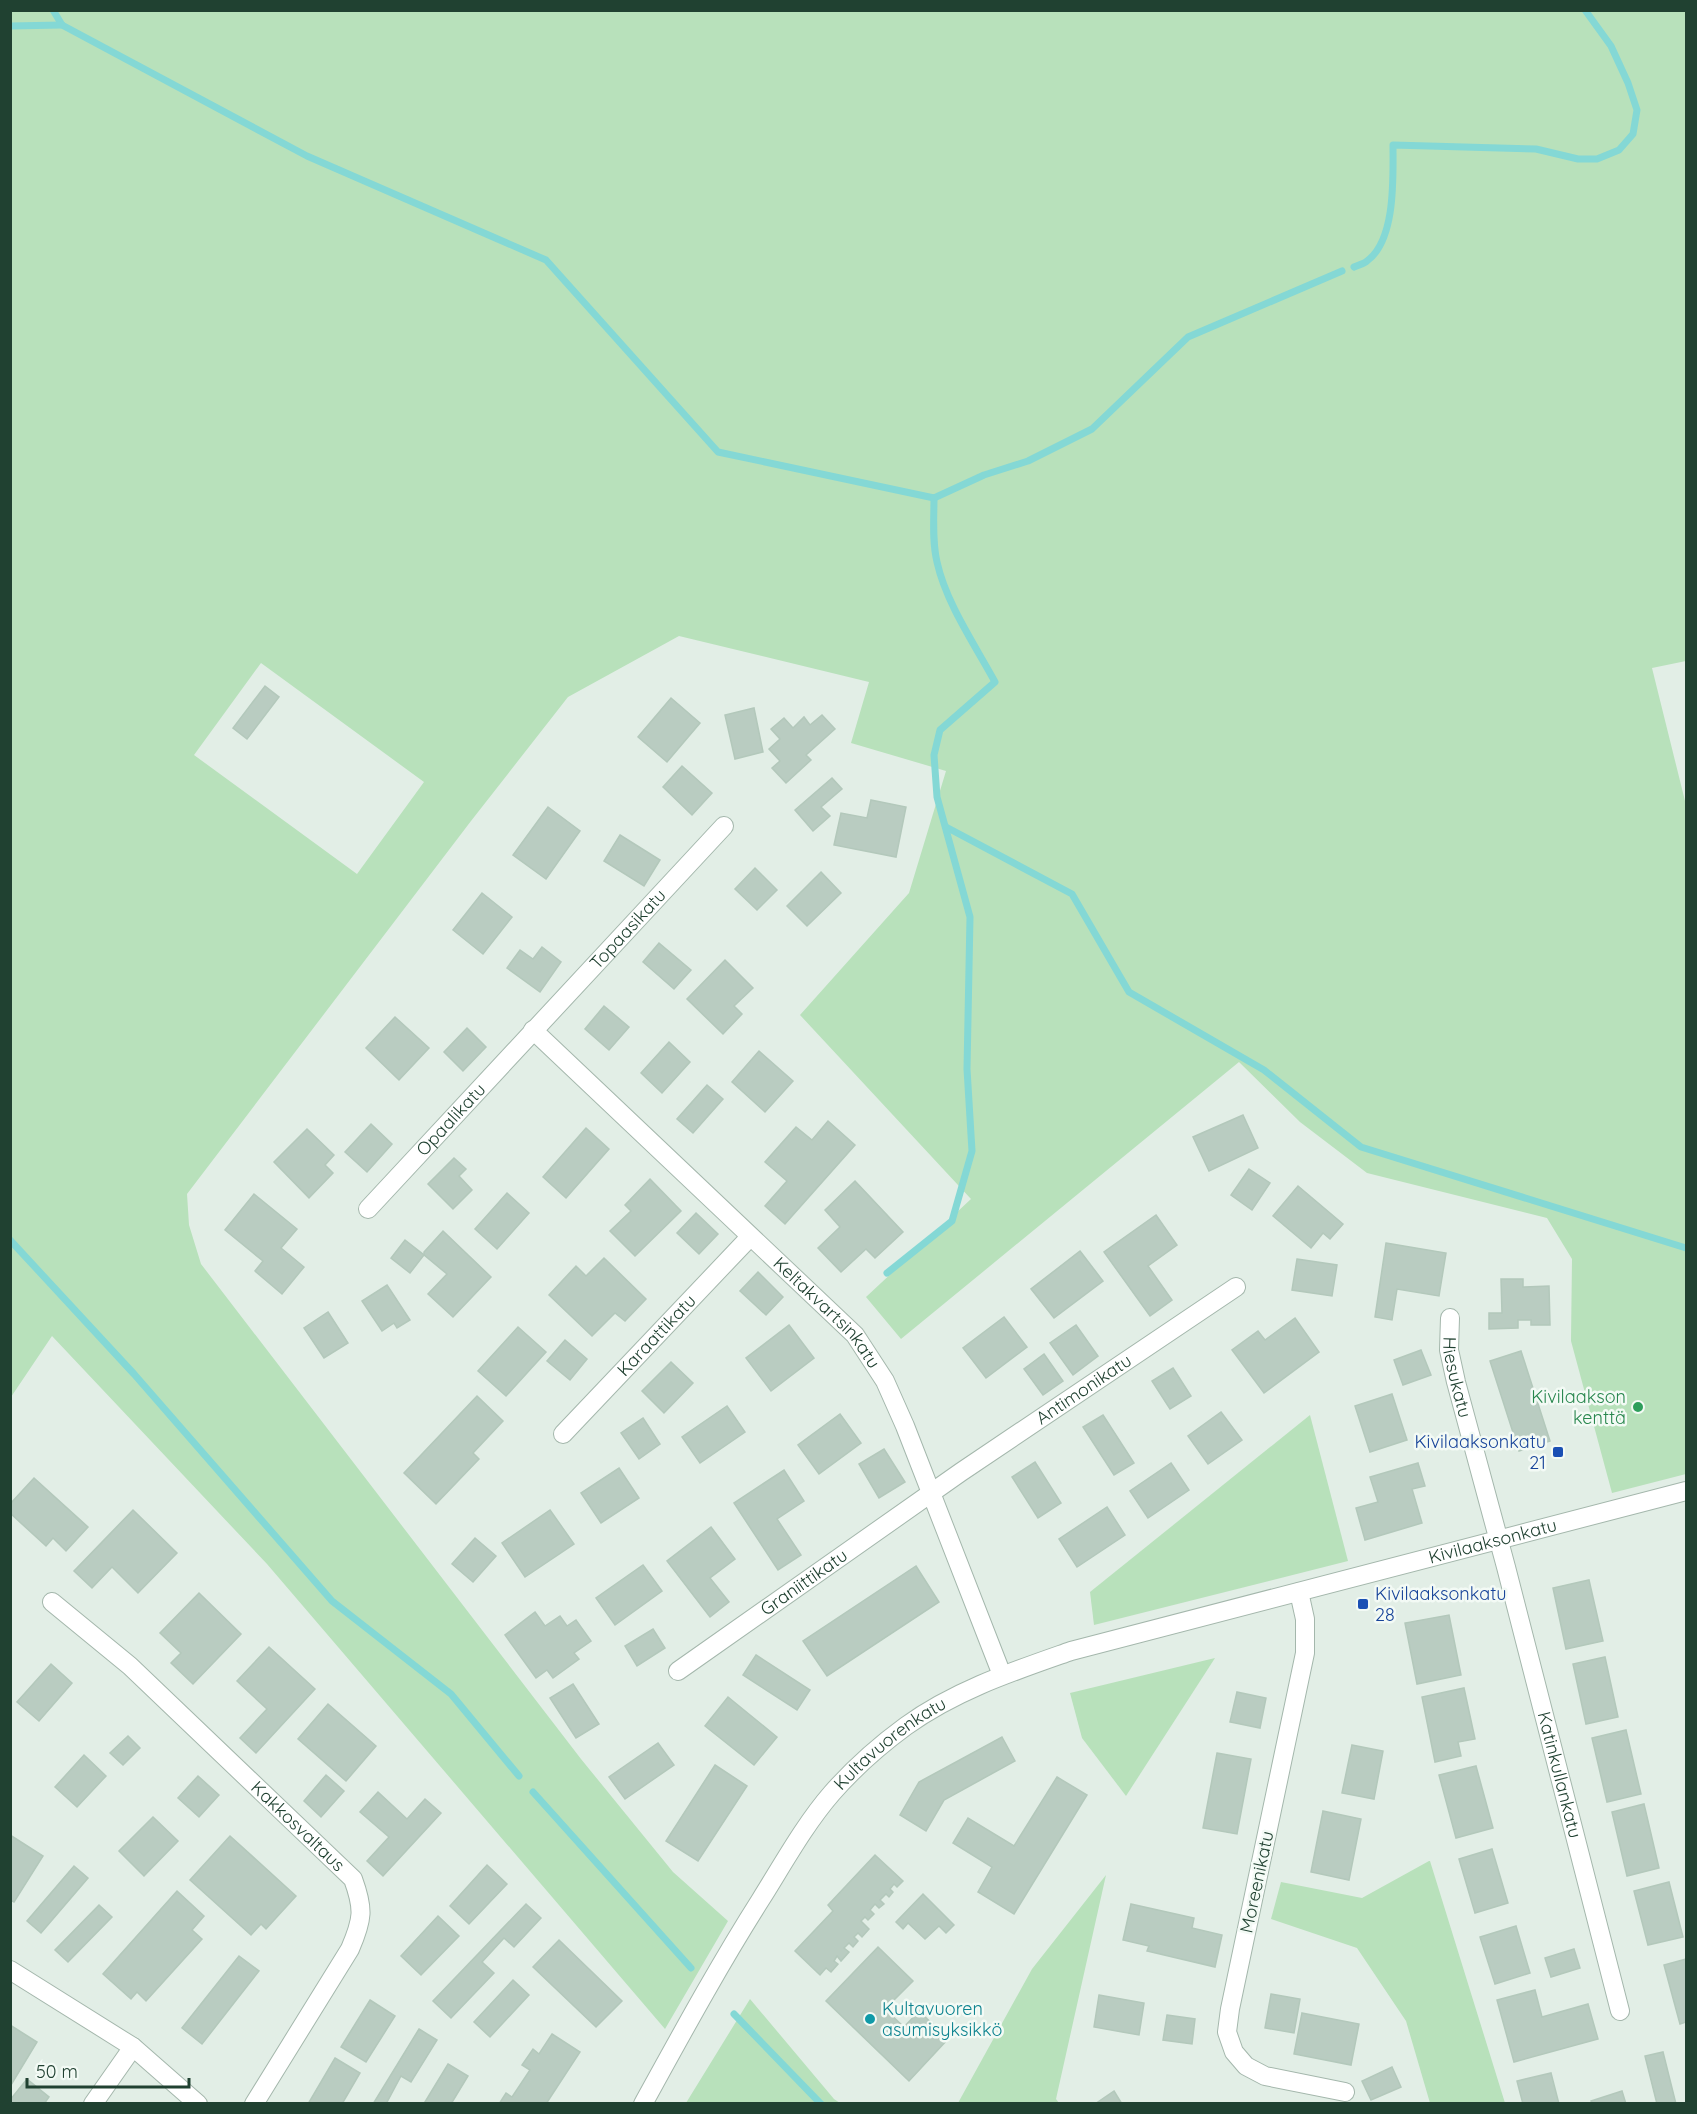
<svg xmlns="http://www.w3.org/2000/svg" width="1697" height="2114" font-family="Quicksand,sans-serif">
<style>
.green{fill:#b8e1bb;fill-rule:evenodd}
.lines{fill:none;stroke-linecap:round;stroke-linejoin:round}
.stream{stroke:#84d8d5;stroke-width:7}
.building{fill:#b9ccc1;stroke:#b3c8bb;stroke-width:1.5}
.minor-casing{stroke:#a4b7ac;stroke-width:20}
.minor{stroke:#fff;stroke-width:18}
.leisure-dot{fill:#2e9e5b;stroke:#f3faf5;stroke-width:2}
.transit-dot{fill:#1a4fb4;stroke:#f3faf5;stroke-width:2}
.culture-dot{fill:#0f9aa8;stroke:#f3faf5;stroke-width:2}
.labels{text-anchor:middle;stroke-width:5;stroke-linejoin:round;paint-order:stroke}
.street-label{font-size:18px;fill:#204131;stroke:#f3faf5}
.leisure-label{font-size:18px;fill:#27864d;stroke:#f3faf5;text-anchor:end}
.transit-label{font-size:18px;fill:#164399;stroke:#f3faf5;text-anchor:end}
.culture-label{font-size:18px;fill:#0d838f;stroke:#f3faf5;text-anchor:start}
</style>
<rect width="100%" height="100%" fill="#e2eee6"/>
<g class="green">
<path d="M11,10L1686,11V661L1652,668L1686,805V1474L1612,1493L1571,1341L1572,1259L1547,1218L1367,1173L1300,1122L1239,1062L901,1339L866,1297L971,1199L800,1015L909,893L946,771L851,743L869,682L679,636L568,697L471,821L187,1194L189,1225L201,1264L581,1759L673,1872L728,1921L665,2029L267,1564L52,1336L11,1397ZM261,663L424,782L357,874L194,755Z"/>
<path d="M1310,1415L1348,1561L1094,1625L1090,1592Z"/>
<path d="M1215,1658L1126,1796L1082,1738L1070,1693Z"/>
<path d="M1429,1861H1430L1505,2103H1430L1406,2021L1357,1948L1271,1919L1281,1882L1362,1898Z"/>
<path d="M1106,1875L1056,2099L1059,2103H958L1032,1969Z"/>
<path d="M750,1999L834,2099L840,2103H686Z"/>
</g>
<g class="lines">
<g class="stream">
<path d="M53,10L62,25L307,156L546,260L718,452L934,498L984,475L1028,461L1092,429L1188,337L1342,271"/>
<path d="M10,26L62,25"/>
<path d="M1354,267C1358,265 1364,264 1367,261C1396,240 1393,177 1393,145L1536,149L1578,159H1597L1619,150L1633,134L1637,110L1628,83L1611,46L1585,10"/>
<path d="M946,827L1072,894L1129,992L1264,1070L1361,1147L1686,1248"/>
<path d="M10,1240L134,1374L332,1601L451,1694L519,1776"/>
<path d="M887,1273L952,1221L972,1151L967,1069L970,917L937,797L934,755L940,730L995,682C975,645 946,603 937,562C932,541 934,519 934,498"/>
<path d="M533,1792L691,1968"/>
<path d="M734,2014L821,2104"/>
</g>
</g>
<g class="building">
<path d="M265,686L279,697L247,739L233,728Z"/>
<path d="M671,698L700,723L667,762L638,737Z"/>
<path d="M754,708L763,752L735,759L725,715Z"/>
<path d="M822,715L835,729L806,755L811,760L786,783L772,768L780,761L769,749L780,739L771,729L784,718L793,728L804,717L810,725Z"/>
<path d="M682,766L712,793L692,815L663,787Z"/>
<path d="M832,778L842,789L821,807L830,816L813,831L795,810Z"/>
<path d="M871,800L906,807L896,857L834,845L841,813L867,818Z"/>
<path d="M548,807L580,831L546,879L513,855Z"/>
<path d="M620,835L660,860L644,886L604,861Z"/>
<path d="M755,868L777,890L757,910L735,889Z"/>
<path d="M821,872L841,893L807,926L787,906Z"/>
<path d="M482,893L512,917L483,954L453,930Z"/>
<path d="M659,943L691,970L674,989L643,962Z"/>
<path d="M542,947L561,962L540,992L507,968L520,950L533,959Z"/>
<path d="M725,960L753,988L734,1006L742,1014L723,1034L687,999Z"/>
<path d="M604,1006L629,1027L609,1050L585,1029Z"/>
<path d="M395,1017L429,1048L399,1080L366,1048Z"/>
<path d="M467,1028L486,1047L463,1071L444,1052Z"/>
<path d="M669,1042L690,1062L662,1093L641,1073Z"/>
<path d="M759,1051L793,1081L765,1112L732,1082Z"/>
<path d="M707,1085L723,1099L693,1133L677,1119Z"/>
<path d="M1243,1115L1258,1148L1209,1171L1193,1137Z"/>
<path d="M828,1121L855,1145L785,1224L765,1206L787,1181L765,1162L796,1127L812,1140Z"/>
<path d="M371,1124L392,1144L367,1172L345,1152Z"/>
<path d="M586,1128L609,1149L566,1198L543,1177Z"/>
<path d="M307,1129L334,1155L325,1165L333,1173L309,1198L274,1162Z"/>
<path d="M454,1158L466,1169L459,1176L472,1190L453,1209L428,1184Z"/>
<path d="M1249,1169L1270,1183L1252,1210L1231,1195Z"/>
<path d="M650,1179L681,1211L635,1256L610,1231L631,1211L625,1205Z"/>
<path d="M855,1181L903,1232L875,1258L866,1249L841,1272L818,1248L840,1227L825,1210Z"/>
<path d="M1298,1186L1343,1224L1330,1239L1323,1233L1311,1248L1273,1216Z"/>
<path d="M507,1193L529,1213L497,1249L475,1229Z"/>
<path d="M254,1194L297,1229L281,1248L304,1267L282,1294L255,1271L263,1261L225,1230Z"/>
<path d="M696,1213L718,1234L699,1254L677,1233Z"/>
<path d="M1156,1215L1177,1245L1148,1266L1172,1300L1150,1316L1104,1252Z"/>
<path d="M443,1231L491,1277L453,1317L428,1294L447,1274L424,1255V1252Z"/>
<path d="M405,1240L424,1255L410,1273L391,1258Z"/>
<path d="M1386,1243L1446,1253L1439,1296L1397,1289L1392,1320L1375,1317Z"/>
<path d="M1080,1251L1103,1281L1054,1318L1031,1289Z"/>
<path d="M604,1258L646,1299L625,1321L615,1313L592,1336L549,1295L576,1266L586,1276Z"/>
<path d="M1297,1259L1337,1265L1332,1296L1292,1290Z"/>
<path d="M758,1272L783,1297L766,1315L740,1291Z"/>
<path d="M1501,1279H1523V1287L1549,1286L1550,1325H1531V1320H1518V1328L1489,1329V1313H1502Z"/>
<path d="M387,1285L410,1320L397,1328L394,1323L382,1331L362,1301Z"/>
<path d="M328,1312L348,1343L324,1358L304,1328Z"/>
<path d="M1004,1317L1027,1347L986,1378L963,1348Z"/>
<path d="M1295,1318L1319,1352L1264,1393L1232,1350L1258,1331L1265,1340Z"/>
<path d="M789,1325L814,1358L771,1391L746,1358Z"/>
<path d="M1076,1325L1098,1356L1073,1375L1050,1343Z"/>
<path d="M518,1327L546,1352L506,1396L478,1371Z"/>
<path d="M565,1340L587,1359L570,1380L547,1361Z"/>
<path d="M1421,1350L1431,1375L1403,1385L1394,1360Z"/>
<path d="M1521,1351L1550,1441L1519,1451L1490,1361Z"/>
<path d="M1044,1354L1063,1381L1043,1395L1024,1369Z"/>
<path d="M671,1362L693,1383L664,1413L642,1391Z"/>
<path d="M1173,1368L1191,1396L1170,1409L1152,1381Z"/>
<path d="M1392,1394L1407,1440L1370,1452L1355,1406Z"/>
<path d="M477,1396L503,1421L473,1453L479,1459L436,1504L404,1473Z"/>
<path d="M727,1406L745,1432L700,1463L682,1437Z"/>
<path d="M1221,1412L1242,1440L1208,1464L1188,1436Z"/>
<path d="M840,1414L861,1443L819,1474L798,1445Z"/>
<path d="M1103,1415L1134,1463L1114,1475L1083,1427Z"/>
<path d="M643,1418L660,1444L639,1459L621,1433Z"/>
<path d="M884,1449L905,1482L879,1498L859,1464Z"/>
<path d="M1035,1462L1061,1503L1038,1518L1012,1477Z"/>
<path d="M1171,1463L1189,1490L1148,1518L1130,1491Z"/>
<path d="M1418,1463L1425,1486L1412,1489L1422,1523L1365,1540L1356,1508L1378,1502L1370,1477Z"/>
<path d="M619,1468L639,1498L601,1523L581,1493Z"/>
<path d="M784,1470L804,1501L777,1519L801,1555L778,1570L734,1503Z"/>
<path d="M34,1478L88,1527L66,1551L53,1538L46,1546L10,1513V1504Z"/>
<path d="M1107,1507L1125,1535L1077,1567L1059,1539Z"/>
<path d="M133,1510L177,1553L138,1593L112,1567L92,1588L74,1571Z"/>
<path d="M550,1510L574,1544L525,1577L502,1543Z"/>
<path d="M711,1527L735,1559L710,1578L729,1602L710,1617L667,1561Z"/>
<path d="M475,1538L496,1556L473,1582L452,1564Z"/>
<path d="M643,1565L662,1591L615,1625L596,1598Z"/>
<path d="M916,1566L939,1602L827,1676L803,1641Z"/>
<path d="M1589,1580L1603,1641L1566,1649L1553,1588Z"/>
<path d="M199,1593L241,1634L193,1684L171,1663L181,1653L160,1633Z"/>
<path d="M535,1612L545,1626L560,1616L567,1626L576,1620L591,1641L574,1653L579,1659L553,1678L547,1670L536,1678L505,1635Z"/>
<path d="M1449,1615L1461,1675L1417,1684L1405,1623Z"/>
<path d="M653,1629L665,1648L637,1666L625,1646Z"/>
<path d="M269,1647L315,1689L256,1753L240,1738L267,1709L237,1681Z"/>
<path d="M756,1655L810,1690L797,1710L743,1675Z"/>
<path d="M1605,1657L1618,1717L1586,1724L1573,1664Z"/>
<path d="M51,1664L72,1683L39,1721L17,1702Z"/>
<path d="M573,1684L599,1724L576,1738L550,1698Z"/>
<path d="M1464,1688L1475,1739L1458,1742L1461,1756L1435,1762L1422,1697Z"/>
<path d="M1237,1692L1266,1698L1260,1728L1230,1722Z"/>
<path d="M728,1697L777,1737L754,1765L705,1726Z"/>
<path d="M328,1704L376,1746L346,1781L298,1739Z"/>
<path d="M1626,1730L1641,1794L1607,1802L1592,1738Z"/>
<path d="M128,1736L140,1748L123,1765L110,1753Z"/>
<path d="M1002,1737L1015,1761L944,1800L926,1831L900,1815L919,1782Z"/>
<path d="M658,1743L674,1765L625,1799L609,1777Z"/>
<path d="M1352,1745L1383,1751L1374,1799L1342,1793Z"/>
<path d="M1217,1753L1251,1759L1237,1834L1203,1828Z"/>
<path d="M84,1755L106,1776L77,1807L55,1787Z"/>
<path d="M715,1765L747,1786L698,1861L666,1841Z"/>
<path d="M1476,1766L1493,1828L1456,1838L1439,1775Z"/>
<path d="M326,1775L344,1791L321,1817L304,1801Z"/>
<path d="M198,1776L219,1795L199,1817L178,1798Z"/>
<path d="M1057,1777L1087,1795L1014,1914L978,1892L992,1867L953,1843L968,1818L1014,1846Z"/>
<path d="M378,1792L407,1819L425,1799L441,1813L383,1876L367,1861L389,1837L360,1812Z"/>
<path d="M1644,1804L1659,1868L1627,1876L1612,1812Z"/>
<path d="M1323,1811L1361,1819L1349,1880L1311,1872Z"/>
<path d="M153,1817L178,1841L144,1876L119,1851Z"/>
<path d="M10,1835L43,1856L14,1902L10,1900Z"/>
<path d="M230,1836L296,1896L266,1929L261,1924L251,1935L190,1880Z"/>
<path d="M1492,1849L1508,1903L1475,1913L1459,1859Z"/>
<path d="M875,1855L903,1881L897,1887L894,1884L890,1889L893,1892L889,1897L886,1894L880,1900L884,1904L879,1908L875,1904L870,1910L874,1914L868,1920L865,1917L861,1921L869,1929L862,1937L858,1933L854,1937L858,1941L853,1947L849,1943L844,1948L849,1952L841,1961L837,1956L834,1961L838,1964L831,1972L826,1968L820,1975L795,1951L833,1911L828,1905Z"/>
<path d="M487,1865L507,1884L469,1924L450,1906Z"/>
<path d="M74,1866L88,1878L41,1933L27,1921Z"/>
<path d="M1669,1882L1683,1937L1648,1945L1634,1891Z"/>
<path d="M177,1891L204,1916L192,1930L202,1939L146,2001L137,1992L131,1999L103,1974Z"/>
<path d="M923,1894L954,1925L946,1933L939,1926L925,1939L908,1923L903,1929L896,1922Z"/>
<path d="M526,1904L541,1918L514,1947L504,1938L482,1962L494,1973L451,2018L433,2001Z"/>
<path d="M1131,1904L1194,1918L1192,1928L1222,1935L1215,1967L1147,1951L1149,1946L1123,1940Z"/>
<path d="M99,1905L112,1917L68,1962L55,1950Z"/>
<path d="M438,1916L459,1936L421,1975L401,1956Z"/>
<path d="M1516,1926L1530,1973L1495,1984L1480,1937Z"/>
<path d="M559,1940L622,2001L596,2027L533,1967Z"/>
<path d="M878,1947L913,1981L885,2009L904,2027L919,2011L948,2039L909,2081L826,2001Z"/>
<path d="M1574,1949L1580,1968L1551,1977L1545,1958Z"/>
<path d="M239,1956L259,1971L202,2044L182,2028Z"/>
<path d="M1686,1959V2022L1680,2024L1664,1965Z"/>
<path d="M513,1980L529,1995L490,2037L474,2022Z"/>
<path d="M1535,1990L1542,2017L1588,2004L1598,2039L1514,2062L1497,2000Z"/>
<path d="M1271,1994L1300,1999L1294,2033L1265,2028Z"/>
<path d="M1099,1995L1144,2003L1139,2035L1094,2027Z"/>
<path d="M370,2000L395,2016L366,2062L341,2047Z"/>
<path d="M1302,2013L1359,2024L1351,2065L1294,2054Z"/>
<path d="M1167,2015L1195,2019L1192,2044L1163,2040Z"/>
<path d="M10,2025L37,2042L11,2085H10Z"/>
<path d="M419,2029L437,2040L411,2082L401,2076L386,2104H373Z"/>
<path d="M552,2034L580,2052L546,2104H499L506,2093L512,2097L530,2070L522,2065L533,2049L539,2054Z"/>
<path d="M1663,2052L1676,2104H1657L1645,2056Z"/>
<path d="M335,2058L360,2073L342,2104H308Z"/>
<path d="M448,2064L468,2076L451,2104H427L425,2102Z"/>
<path d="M1392,2067L1401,2087L1371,2100L1362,2081Z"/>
<path d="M1551,2073L1559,2104H1523L1517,2081Z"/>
<path d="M27,2079L49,2097L44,2104H10V2100Z"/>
<path d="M1114,2091L1122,2104H1095Z"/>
<path d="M1622,2091L1626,2104H1592L1591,2101Z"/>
</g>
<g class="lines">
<g class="minor-casing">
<g id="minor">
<path id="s1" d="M533,1030L855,1335L885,1381L905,1426L1002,1675"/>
<path id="s2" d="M368,1209L724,826"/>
<path id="s3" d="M1450,1318L1449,1350L1456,1382L1506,1567L1620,2011"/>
<path id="s4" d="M563,1434L750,1237"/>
<path d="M1299,1592L1305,1619V1653L1230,2009L1227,2032L1234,2052L1246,2066L1265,2076L1345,2092"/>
<path id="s5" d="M52,1602L130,1666L353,1879C364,1909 363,1919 350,1949L254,2104"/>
<path id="s6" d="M678,1671L961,1472L1236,1287"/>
<path d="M10,1970L133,2047L198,2104"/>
<path d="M93,2104L133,2047"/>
<path id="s7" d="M643,2104C681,2035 719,1965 761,1899C783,1864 805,1824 832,1793C854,1768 880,1745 906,1726C956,1690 1014,1671 1071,1651L1686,1491"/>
</g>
</g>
<use href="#minor" class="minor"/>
</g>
<circle class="leisure-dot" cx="1638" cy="1407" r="6"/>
<g class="transit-dot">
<rect x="1552" y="1446" width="12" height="12" rx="3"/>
<rect x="1357" y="1598" width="12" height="12" rx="3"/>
</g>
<circle class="culture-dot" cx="870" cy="2019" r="6"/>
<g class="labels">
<g class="street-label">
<text dy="6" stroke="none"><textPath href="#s2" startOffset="382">Topaasikatu</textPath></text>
<text dy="6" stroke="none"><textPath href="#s2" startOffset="122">Opaalikatu</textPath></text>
<text dy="6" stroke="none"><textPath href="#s1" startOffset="408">Keltakvartsinkatu</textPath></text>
<text dy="6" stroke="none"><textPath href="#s4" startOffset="136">Karaattikatu</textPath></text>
<text dy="6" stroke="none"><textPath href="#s3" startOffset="60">Hiesukatu</textPath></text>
<text dy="6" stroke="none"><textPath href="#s6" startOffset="494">Antimonikatu</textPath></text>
<text dy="6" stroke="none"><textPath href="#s7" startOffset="1082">Kivilaaksonkatu</textPath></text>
<text dy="6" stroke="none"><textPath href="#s6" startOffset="154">Graniittikatu</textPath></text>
<text dy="6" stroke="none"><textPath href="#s7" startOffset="441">Kultavuorenkatu</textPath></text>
<text dy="6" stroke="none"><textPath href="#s3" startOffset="471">Katinkullankatu</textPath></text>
<text dy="6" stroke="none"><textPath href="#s5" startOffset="333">Kakkosvaltaus</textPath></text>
<text transform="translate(1257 1882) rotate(-78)" y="6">Moreenikatu</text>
</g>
<g class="leisure-label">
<text x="1626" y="1403">Kivilaakson<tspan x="1626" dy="21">kenttä</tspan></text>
</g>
<g class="transit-label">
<text x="1546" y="1448">Kivilaaksonkatu<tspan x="1546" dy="21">21</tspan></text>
<text x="1375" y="1600" text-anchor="start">Kivilaaksonkatu<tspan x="1375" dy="21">28</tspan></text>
</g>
<g class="culture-label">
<text x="882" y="2015">Kultavuoren<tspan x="882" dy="21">asumisyksikkö</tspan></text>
</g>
</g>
<rect width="1697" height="2114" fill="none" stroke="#204131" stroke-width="24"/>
<path d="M27 2078v9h162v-9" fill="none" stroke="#204131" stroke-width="3"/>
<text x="36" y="2078" font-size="18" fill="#204131" stroke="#f3faf5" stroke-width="4.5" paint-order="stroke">50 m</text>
</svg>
